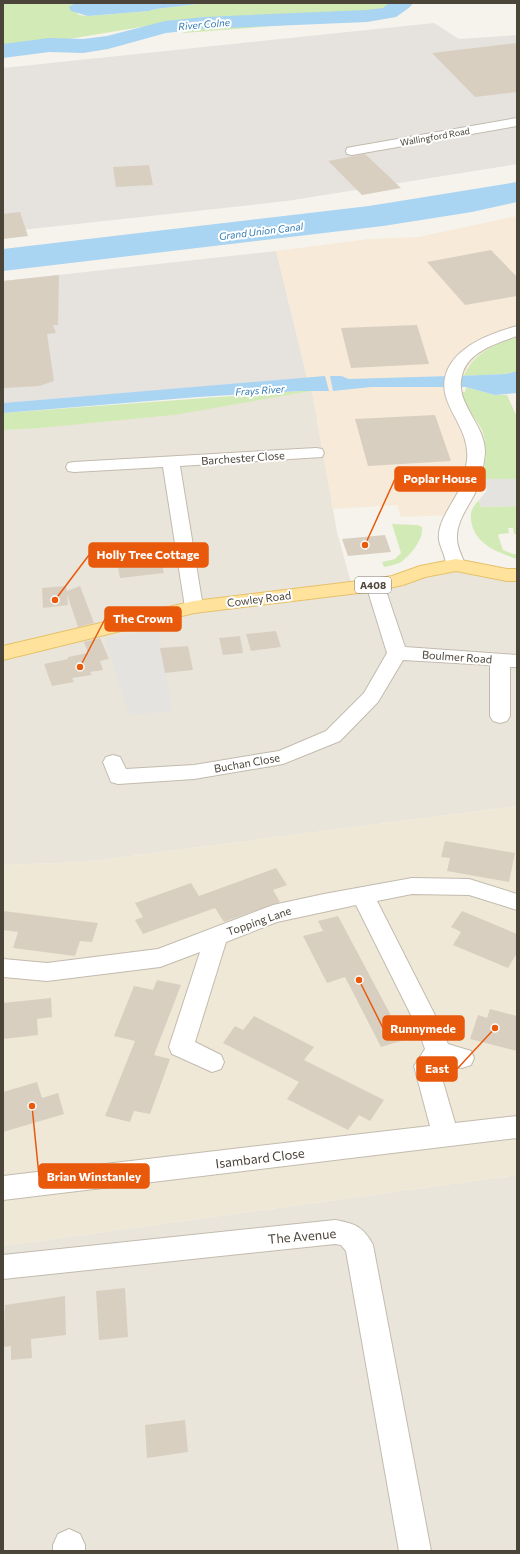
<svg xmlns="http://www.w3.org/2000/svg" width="520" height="1554" font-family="Commissioner,sans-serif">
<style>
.residential{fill:#eae5da}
.commercial{fill:#f7ead8}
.industrial{fill:#e6e2dd}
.education{fill:#efe8d6}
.green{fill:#d2eab5}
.parking{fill:#e5e3e0}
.water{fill:#a9d4f2}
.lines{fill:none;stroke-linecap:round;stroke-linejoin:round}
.river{fill:#a9d4f2;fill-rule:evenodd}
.building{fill:#d8cfc1}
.street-casing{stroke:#c2bbae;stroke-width:2}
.primary-casing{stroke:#e6c16a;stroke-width:2}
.street{fill:#fff;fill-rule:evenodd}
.primary{fill:#ffe39c;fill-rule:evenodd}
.labels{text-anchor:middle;stroke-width:4;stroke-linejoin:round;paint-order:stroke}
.far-street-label{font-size:9px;fill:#4b4439;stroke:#fff}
.far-water-label{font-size:10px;font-style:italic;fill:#2e7ab2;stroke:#fff}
.shield{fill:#fff;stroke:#817c74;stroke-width:1}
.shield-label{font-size:10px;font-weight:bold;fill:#4b4439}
.street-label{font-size:11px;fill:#4b4439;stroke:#fff}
.near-street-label{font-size:13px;fill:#4b4439;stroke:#fff}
.leader{fill:none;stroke:#e8590c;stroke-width:1.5}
.callout-dot{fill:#e8590c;stroke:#fff;stroke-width:1.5}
.callout{fill:#e8590c;stroke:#e8590c;stroke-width:1.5}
.callout-label{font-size:12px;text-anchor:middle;font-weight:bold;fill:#fff}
</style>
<rect width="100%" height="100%" fill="#f6f3ec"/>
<g class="residential">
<path d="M312,391L337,532L352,586L200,604L3,653V430L171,415Z"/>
<path d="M458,569L517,574V806L85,862L3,865V657L195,610Z"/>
<path d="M517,1175V1551H3V1246Z"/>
</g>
<path class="commercial" d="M517,216V337L490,347L477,356L467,368L464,376L461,392L481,429L486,445L483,479L469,477L452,515L401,517L397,505L333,509L312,391L307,378L276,251L369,239L418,237Z"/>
<g class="industrial">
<path d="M434,23L459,39L517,35V164L287,201L3,232V68Z"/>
<path d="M276,251L307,378L3,403V281Z"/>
</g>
<path class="education" d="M517,806V1175L3,1246V865L85,862Z"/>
<g class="green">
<path d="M3,3H75L70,7L79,15L88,16L149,11L156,9L205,3H396L387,10L366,12L159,24L3,50Z"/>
<path d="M335,19L326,22L183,33L188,27Z"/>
<path d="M517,337V371L506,374L464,376C473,353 495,344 517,337Z"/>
<path d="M466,387L495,395H507L517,417V479H483C485,463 488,445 482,430C475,415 464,409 461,392H465Z"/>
<path d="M300,391H312L174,415L39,428L3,430V413Z"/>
<path d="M479,500L481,507L517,506V534H514L513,528H508L509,533L500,534L498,535L503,550L513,554H517V559C497,552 474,544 471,520C470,511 473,506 479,500Z"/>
<path d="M392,524L417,525L422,527C424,539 409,558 399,563C394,565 389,566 384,567L382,562L395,559L401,553Z"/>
</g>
<g class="parking">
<path d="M483,479H517V506L481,507L479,500L487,490Z"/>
<path d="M158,628L172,711L129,715L105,639Z"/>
</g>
<g class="water">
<path d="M75,3H205L156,9L149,11L88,16L71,11L69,7Z"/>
<path d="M517,182V202L472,212L383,226L3,271V249L369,206Z"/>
<path d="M517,371V393L495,395L466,387H458L459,376L506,374Z"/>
<path d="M325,376L329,391H300L198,397L3,413V403Z"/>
<path d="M330,376H341L349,379L450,376L448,387H371L333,391Z"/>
</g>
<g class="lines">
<path class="river" d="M389,3H413L410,7L396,17L367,22L204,29L166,33L108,49L83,53L49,52L3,58V44L49,38L83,39L107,36L165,21L204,17L367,10L383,8Z"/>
</g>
<g class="building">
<path d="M517,43V92L475,97L432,53Z"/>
<path d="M365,154L401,188L362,195L328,161Z"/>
<path d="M149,165L153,185L116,187L113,167Z"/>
<path d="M20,212L28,236L3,239V214Z"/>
<path d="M491,250L517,277V296L465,305L427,262Z"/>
<path d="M59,275L58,325H53L56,333L47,334L54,381L39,386L3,388V281Z"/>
<path d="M417,325L429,364L351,368L341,328Z"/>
<path d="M435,415L451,461L368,466L355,419Z"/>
<path d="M385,535L391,552L348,556L342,539Z"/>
<path d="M158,549L164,573L120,578L115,553Z"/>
<path d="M66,586L67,591L80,586L94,623L78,627L67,594L68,605L43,608L42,588Z"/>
<path d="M276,631L281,647L251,651L246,634Z"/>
<path d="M240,636L243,653L223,655L219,638Z"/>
<path d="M100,638L109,659L100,661L103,670L90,672L92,675L72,678L74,682L52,686L44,664L68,659V657L88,653L84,642Z"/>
<path d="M188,646L193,670L165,673L160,648Z"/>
<path d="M445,841L515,853L509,882L447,871L450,858L441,857Z"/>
<path d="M276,868L287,885L273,890L280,902L224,922L215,908L143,934L135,920L143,917L135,903L191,883L199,896Z"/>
<path d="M3,911L98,923L92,942L80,941L75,956L13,948L18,932L3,930Z"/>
<path d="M462,911L517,934V953L508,968L453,945L461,932L451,927Z"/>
<path d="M338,916L404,1040L381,1047L345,977L327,983L303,936L323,931L318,921Z"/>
<path d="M157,980L181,985L154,1055L170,1059L150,1114L134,1111L130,1122L105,1116L135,1041L114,1036L134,986L153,990Z"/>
<path d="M51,998L52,1017L37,1019L38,1035L3,1039V1003Z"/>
<path d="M490,1009L517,1016V1051L470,1039L478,1015L487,1018Z"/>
<path d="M254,1016L314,1047L304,1060L384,1100L370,1121L359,1115L348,1130L287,1099L299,1082L223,1043L235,1026L243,1030Z"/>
<path d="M37,1082L42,1098L58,1093L64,1114L3,1132V1092Z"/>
<path d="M125,1288L128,1337L99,1340L96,1291Z"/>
<path d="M65,1296L66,1335L31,1339L32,1358L11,1360V1346L3,1347L5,1305Z"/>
<path d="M185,1420L188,1452L147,1458L145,1425Z"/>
</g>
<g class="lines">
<g class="street-casing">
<g id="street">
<path d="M517,118V126L352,155L347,154L346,151L347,148L352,147Z"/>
<path d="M517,326V336C498,343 470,351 463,372C452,403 485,422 485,452C484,465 481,479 476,491C469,506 456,521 457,539C457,548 463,557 465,565L462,569L456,570L450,569C447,565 445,560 444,555C442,550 440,545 439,540C437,522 452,505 459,490C463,480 466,470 467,460C471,424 434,404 447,371C458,345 492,333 517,326Z"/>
<path d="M316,448L322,449L324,453L322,457L180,466L203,607L201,611L194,613L187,611L185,607L163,467L74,472L68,471L66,467L68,463L74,462Z"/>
<path d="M375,579L382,581L384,585L405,647L517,655V667H510V716L507,721L500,723L493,721L490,716V665L403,660L378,702L340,741L283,764L194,779L118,784L111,782L103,762L106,757L113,755L120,757L126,769L194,765L279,751L326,731L364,693L387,653L366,585L368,581Z"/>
<path d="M412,878L469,879L517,894V910L469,895L412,894L377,901L442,1029L448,1044L471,1051L474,1058L471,1065L462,1068L443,1063L439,1068L455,1123L517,1116V1138L3,1200V1176L430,1126L414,1066L425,1049L418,1029L356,905L277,922L226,942L195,1042L221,1055L224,1062L221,1069L212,1072L172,1054L169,1047L200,952L160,967L47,981L3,977V959L47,963L158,949L273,905L324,894Z"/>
<path d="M335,1220C354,1223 364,1227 373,1245L431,1551H399L346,1251L341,1245L335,1244L3,1279V1255Z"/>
<path d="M69,1529L80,1534L85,1545V1551H53V1545L58,1534Z"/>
</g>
</g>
<g class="primary-casing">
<path id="primary" d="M456,559L507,569H517V581H507L456,571L425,577L403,585L375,591L194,613L3,660V646L194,601L375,579L392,576L420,566Z"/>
</g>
<use href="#street" class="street"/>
<use href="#primary" class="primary"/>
</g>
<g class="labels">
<g class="far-street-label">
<text transform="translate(435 137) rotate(-10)" y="3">Wallingford Road</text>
</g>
<g class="far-water-label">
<text transform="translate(204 24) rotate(-5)" y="4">River Colne</text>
<text transform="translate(261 231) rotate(-7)" y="4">Grand Union Canal</text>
<text transform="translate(260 390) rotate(-4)" y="4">Frays River</text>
</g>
<rect class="shield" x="355" y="577" width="36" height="16" rx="3"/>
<g class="shield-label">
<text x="373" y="589">A408</text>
</g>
<g class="street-label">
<text transform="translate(243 458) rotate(-4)" y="4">Barchester Close</text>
<text transform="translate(259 599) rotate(-7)" y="4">Cowley Road</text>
<text transform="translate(457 657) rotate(4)" y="4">Boulmer Road</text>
<text transform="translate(247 763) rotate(-10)" y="4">Buchan Close</text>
<text transform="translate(259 921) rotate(-19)" y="4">Topping Lane</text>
</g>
<g class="near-street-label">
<text transform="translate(260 1158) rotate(-7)" y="5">Isambard Close</text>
<text transform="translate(302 1236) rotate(-5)" y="5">The Avenue</text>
</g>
</g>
<path class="leader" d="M365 545L395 479M55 600L89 555M80 667L105 619M359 980L383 1028M495 1028L457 1069M32 1106L39 1176"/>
<g class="callout-dot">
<circle cx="365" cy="545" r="4"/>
<circle cx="55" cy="600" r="4"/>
<circle cx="80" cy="667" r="4"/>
<circle cx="359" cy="980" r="4"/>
<circle cx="495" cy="1028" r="4"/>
<circle cx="32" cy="1106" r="4"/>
</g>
<g class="callout">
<rect x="395" y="467" width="90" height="24" rx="4"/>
<rect x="89" y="543" width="119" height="24" rx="4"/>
<rect x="105" y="607" width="76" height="24" rx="4"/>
<rect x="383" y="1016" width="81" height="24" rx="4"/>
<rect x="417" y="1057" width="40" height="24" rx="4"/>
<rect x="39" y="1164" width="110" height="24" rx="4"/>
</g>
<g class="callout-label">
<text x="440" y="483">Poplar House</text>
<text x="148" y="559">Holly Tree Cottage</text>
<text x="143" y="623">The Crown</text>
<text x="423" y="1033">Runnymede</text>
<text x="437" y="1073">East</text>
<text x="94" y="1181">Brian Winstanley</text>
</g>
<rect width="520" height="1554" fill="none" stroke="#4b4439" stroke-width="8"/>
</svg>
